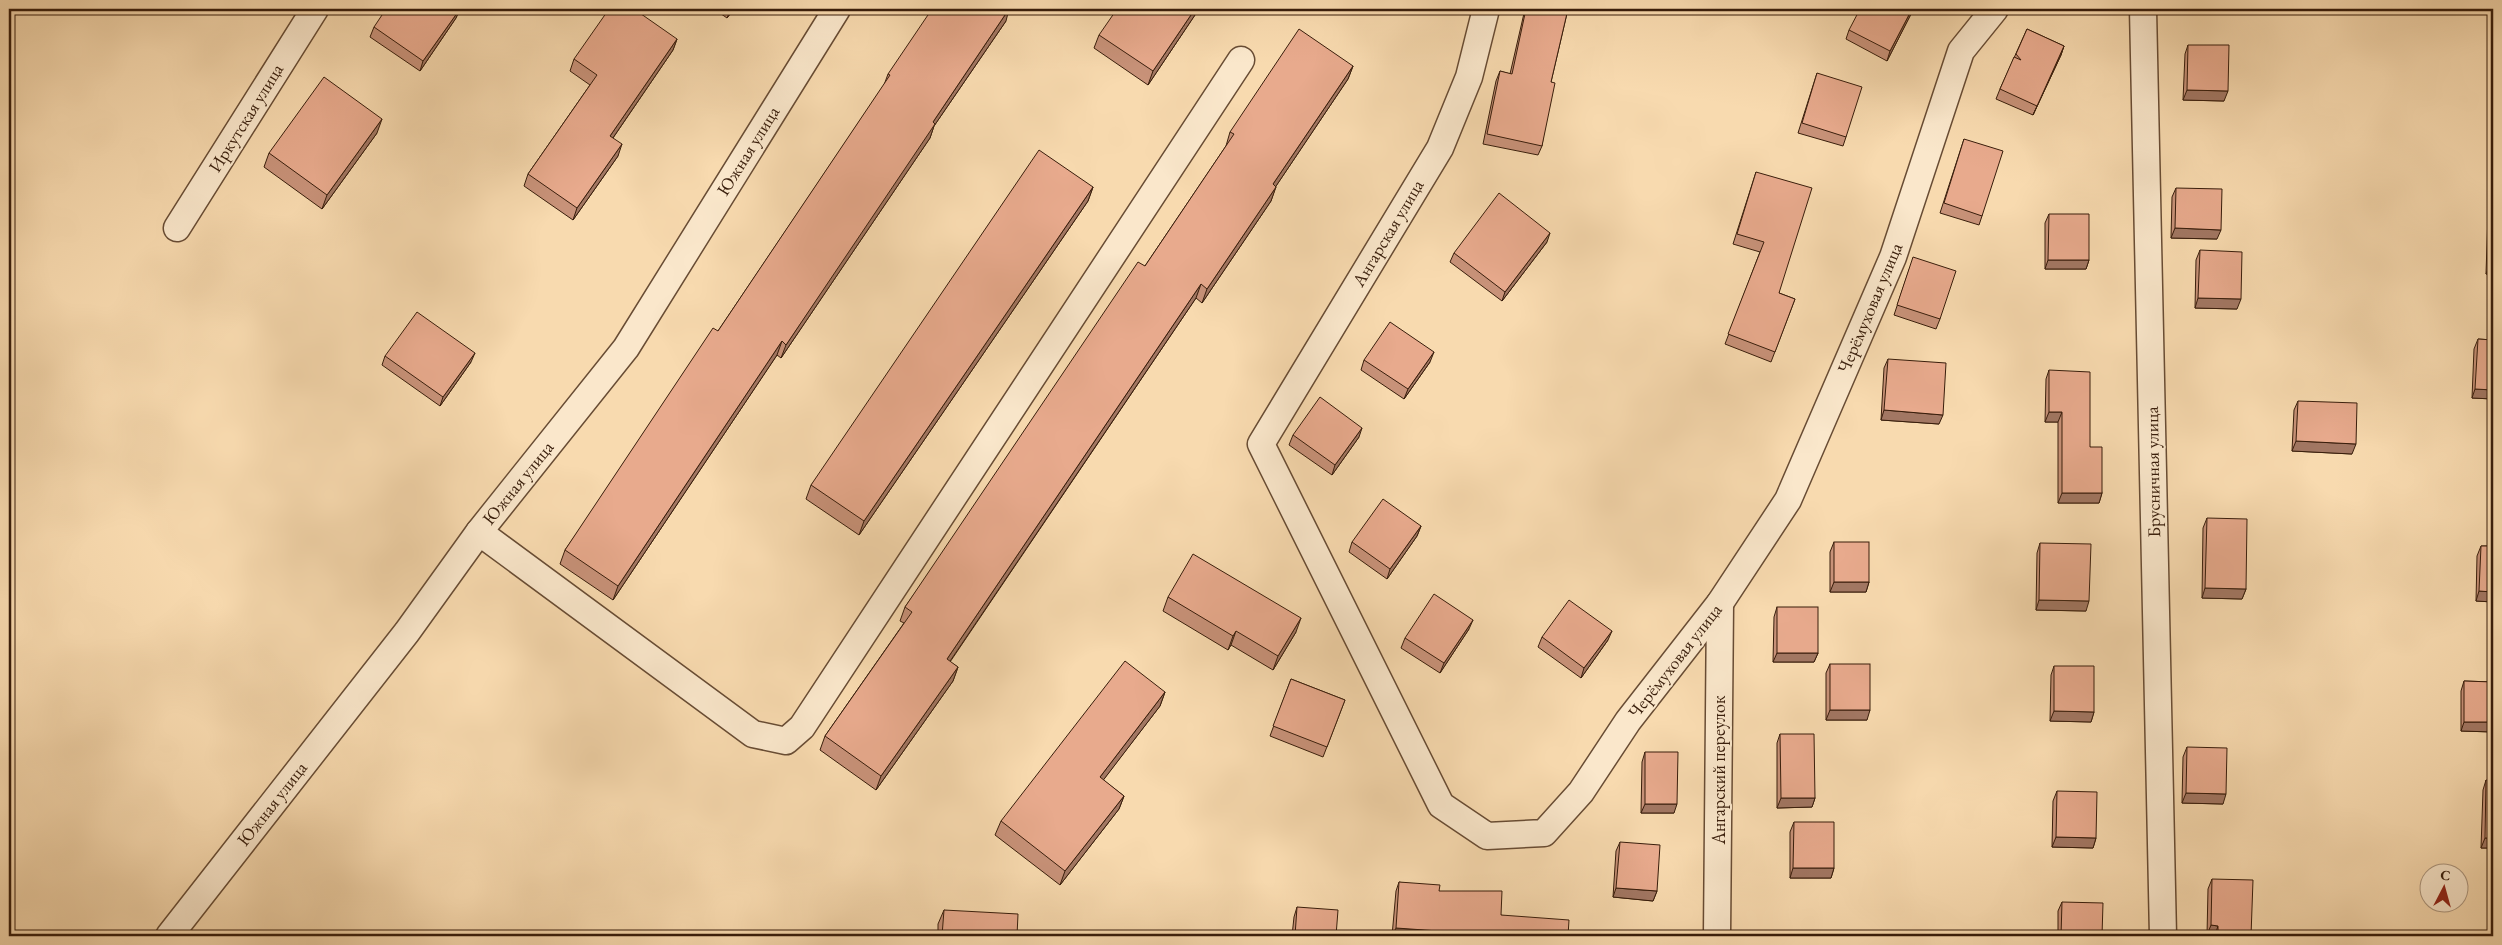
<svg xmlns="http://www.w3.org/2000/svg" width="2502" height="945" font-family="'EB Garamond',serif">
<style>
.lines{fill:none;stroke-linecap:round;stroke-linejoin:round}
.minor-casing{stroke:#684c34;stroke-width:29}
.minor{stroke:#fae7cb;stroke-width:26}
.wall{fill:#c89279;stroke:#381d0b}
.shaded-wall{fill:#a27763;stroke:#381d0b}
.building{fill:#e8aa8d;stroke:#381d0b}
.labels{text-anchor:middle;stroke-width:4;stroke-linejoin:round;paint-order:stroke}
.street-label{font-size:18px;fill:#381d0b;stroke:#fae7cb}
</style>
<rect width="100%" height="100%" fill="#f8daaf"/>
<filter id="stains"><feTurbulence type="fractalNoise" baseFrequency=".004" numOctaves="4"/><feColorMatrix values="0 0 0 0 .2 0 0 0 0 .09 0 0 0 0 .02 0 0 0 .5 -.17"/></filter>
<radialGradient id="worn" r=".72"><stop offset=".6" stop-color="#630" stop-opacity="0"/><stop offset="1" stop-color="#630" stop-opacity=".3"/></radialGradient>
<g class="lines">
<g class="minor-casing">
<g id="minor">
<path d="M1486,9L1469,77L1440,148L1261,444L1441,805L1487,836L1544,833L1581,792L1628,721L1720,603L1788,500L1893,257L1961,51L1995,9"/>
<path d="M2143,9L2163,936"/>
<path d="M177,228L315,9"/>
<path d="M479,532L753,734L786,741L802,727L1241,60"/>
<path d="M169,936L407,632L479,532L626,348L837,9"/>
<path d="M1717,936L1720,603"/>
</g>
</g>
<use href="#minor" class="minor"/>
</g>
<g class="wall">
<path d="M460,9L456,18L420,71L370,37L374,27Z"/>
<path d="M714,9H734L727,18Z"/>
<path d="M1199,9L1148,85L1094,48L1099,35Z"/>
<path d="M1525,9H1568L1551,82L1542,146L1538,155L1483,144L1496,81L1500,71L1510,74Z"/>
<path d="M1911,14L1887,61L1846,39L1849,30Z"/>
<path d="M1006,21L934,126L930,138L781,358L777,355L613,600L560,564L565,550L718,331L884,85L888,74Z"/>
<path d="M2027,29L2064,46L2061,55L2033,115L1996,99L2000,89Z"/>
<path d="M677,39L673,50L613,138L618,156L573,220L524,186L528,174L590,85L570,71L574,59Z"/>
<path d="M2188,45L2224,101L2183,100L2185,54Z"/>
<path d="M1353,66L1348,79L1276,186L1271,201L1202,303L1196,298L950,662L958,667L953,681L876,790L820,750L825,736L904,623L900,621L905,607L1145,266L1226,146L1230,132Z"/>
<path d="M1817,73L1846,137L1843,146L1798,133Z"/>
<path d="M377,133L322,209L264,167L269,153Z"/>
<path d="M1964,139L1982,216L1979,225L1940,213Z"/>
<path d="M1756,172L1779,293L1795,299L1771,362L1725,344L1760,252L1733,244Z"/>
<path d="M1093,187L1088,201L859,535L806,499L811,485Z"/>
<path d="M2176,188L2217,239L2171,238L2172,197Z"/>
<path d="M2491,204H2493V274H2486L2488,214Z"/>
<path d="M2049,214L2089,260L2086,269H2045V223Z"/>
<path d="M1547,242L1502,301L1450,262L1454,253Z"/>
<path d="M2200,250L2237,309L2195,308L2196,260Z"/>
<path d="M1910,267L1940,319L1936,329L1894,315Z"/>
<path d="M2478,339L2493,340V399L2472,398L2474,349Z"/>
<path d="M385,356L471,362L440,406L382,365Z"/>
<path d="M1888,359L1939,424L1881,420L1884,368Z"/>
<path d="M1364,360L1430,362L1404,399L1361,370Z"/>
<path d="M2049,370L2090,447L2102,493L2099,503H2058V422H2045L2046,379Z"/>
<path d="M2298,401L2352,454L2292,451L2294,410Z"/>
<path d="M1293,435L1359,437L1332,475L1289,445Z"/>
<path d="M2207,518L2246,589L2242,599L2202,598L2203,528Z"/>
<path d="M1421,526L1417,536L1387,579L1349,552L1352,542Z"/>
<path d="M1834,542L1869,582L1866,592H1830V552Z"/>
<path d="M2040,543L2086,611L2036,610L2037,553Z"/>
<path d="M2481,546H2493V602L2476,601L2477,556Z"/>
<path d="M1168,597L1296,632L1273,670L1231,645L1228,650L1163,611Z"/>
<path d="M1777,607L1818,653L1814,662H1773L1774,617Z"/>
<path d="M1469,629L1440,673L1401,648L1405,638Z"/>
<path d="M1542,637L1608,640L1581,678L1538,647Z"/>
<path d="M1830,664L1867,720H1826V673Z"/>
<path d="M2054,666L2094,712L2091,722L2050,721L2051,675Z"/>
<path d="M1291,679L1345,700L1323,757L1270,736Z"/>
<path d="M2464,681L2493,682V732L2461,731V691Z"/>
<path d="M1165,692L1160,706L1103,780L1124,796L1119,809L1060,885L995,835L1001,821Z"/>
<path d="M1780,734L1815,798L1812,807L1777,808V743Z"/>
<path d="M2187,747L2223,804L2182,803L2183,757Z"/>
<path d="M1645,752L1674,813H1641L1642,762Z"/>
<path d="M2486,780L2493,848H2481L2483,790Z"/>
<path d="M2057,791L2096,838L2093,848L2052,847L2053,801Z"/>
<path d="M1794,822L1834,868L1831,878H1790V832Z"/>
<path d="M1620,842L1657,891L1653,901L1613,897L1616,851Z"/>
<path d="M2212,879L2251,936H2215V935H2207L2208,889Z"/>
<path d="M1399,882L1439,891L1501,915L1568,936H1392L1396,891Z"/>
<path d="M2062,902L2102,936H2058V911Z"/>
<path d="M1297,907L1336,936H1292L1294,917Z"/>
<path d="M944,910L1017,936H938V924Z"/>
</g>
<g class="shaded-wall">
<path d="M460,9L456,18L420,71L423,61Z"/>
<path d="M731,9H734L727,18Z"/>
<path d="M1009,9L1006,21L934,126L930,138L781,358L786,345L933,122Z"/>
<path d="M1195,9H1199L1148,85L1153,71Z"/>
<path d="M1912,9H1913L1911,14L1887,61L1890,51Z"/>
<path d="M677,39L673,50L606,148L610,136Z"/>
<path d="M2064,46L2061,55L2033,115L2037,106Z"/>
<path d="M1353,66L1348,79L1268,198L1273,184Z"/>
<path d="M2187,90L2228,91L2224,101L2183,100Z"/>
<path d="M382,119L377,133L322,209L327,195Z"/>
<path d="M622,144L618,156L573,220L577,208Z"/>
<path d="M1093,187L1088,201L859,535L864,521Z"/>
<path d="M1276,187L1271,201L1202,303L1207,289Z"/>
<path d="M2175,228L2221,230L2217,239L2171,238Z"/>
<path d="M1550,233L1547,242L1502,301L1505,292Z"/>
<path d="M2048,260H2089L2086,269H2045Z"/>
<path d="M2490,264H2493V274H2486Z"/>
<path d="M1201,284L1196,298L942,673L947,659Z"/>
<path d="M2198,298L2241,299L2237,309L2195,308Z"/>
<path d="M782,341L777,355L613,600L618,586Z"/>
<path d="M1434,352L1430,362L1404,399L1408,389Z"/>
<path d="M475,353L471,362L440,406L443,397Z"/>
<path d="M2475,389L2493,390V399L2472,398Z"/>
<path d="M1884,410L1943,415L1939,424L1881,420Z"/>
<path d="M2049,412H2062L2058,422H2045Z"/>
<path d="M1362,428L1359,437L1332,475L1335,465Z"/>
<path d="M2296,441L2356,444L2352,454L2292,451Z"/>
<path d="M2062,493H2102L2099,503H2058Z"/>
<path d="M1421,526L1417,536L1387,579L1390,569Z"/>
<path d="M1834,582H1869L1866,592H1830Z"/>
<path d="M2205,588L2246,589L2242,599L2202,598Z"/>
<path d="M2479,591L2493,592V602L2476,601Z"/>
<path d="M2039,600L2089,601L2086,611L2036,610Z"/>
<path d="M1301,618L1296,632L1273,670L1278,656Z"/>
<path d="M1473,620L1469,629L1440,673L1444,663Z"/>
<path d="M1236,631L1231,645L1228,650L1233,636Z"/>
<path d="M1612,631L1608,640L1581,678L1584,668Z"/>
<path d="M1777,653H1818L1814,662H1773Z"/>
<path d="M958,667L953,681L876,790L881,776Z"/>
<path d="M1165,692L1160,706L1095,791L1100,777Z"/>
<path d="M1830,710H1870L1867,720H1826Z"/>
<path d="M2054,711L2094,712L2091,722L2050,721Z"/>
<path d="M2464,722H2493V732L2461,731Z"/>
<path d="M2186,793L2226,794L2223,804L2182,803Z"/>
<path d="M1124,796L1119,809L1060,885L1065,871Z"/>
<path d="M1781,798H1815L1812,807L1777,808Z"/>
<path d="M1645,804H1677L1674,813H1641Z"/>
<path d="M2056,837L2096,838L2093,848L2052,847Z"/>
<path d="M2485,838H2493V848H2481Z"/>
<path d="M1793,868H1834L1831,878H1790Z"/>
<path d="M1616,888L1657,891L1653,901L1613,897Z"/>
<path d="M2211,925L2218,926L2215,935H2207Z"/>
<path d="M1396,928L1467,933L1466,936H1392Z"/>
</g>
<g class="building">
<path d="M386,9H460L423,61L374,27Z"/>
<path d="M609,9H634L677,39L610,136L622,144L577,208L528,174L597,75L574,59Z"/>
<path d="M932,9H1009L933,122L935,124L786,345L782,341L618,586L565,550L713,328L718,331L890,75L888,74Z"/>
<path d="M1117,9H1195L1153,71L1099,35Z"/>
<path d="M1526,9H1568L1551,82L1555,83L1542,146L1487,134L1500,71L1512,74Z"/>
<path d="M1860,9H1912L1890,51L1849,30Z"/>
<path d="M1299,29L1353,66L1273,184L1276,187L1207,289L1201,284L947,659L958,667L881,776L825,736L912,612L905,607L1138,262L1145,266L1234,134L1230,132Z"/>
<path d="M2027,29L2064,46L2037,106L2000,89L2014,57L2021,60L2016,54Z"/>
<path d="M2188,45H2229L2228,91L2187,90Z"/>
<path d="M1817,73L1862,87L1846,137L1802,123Z"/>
<path d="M324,77L382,119L327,195L269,153Z"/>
<path d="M1964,139L2003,151L1982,216L1944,203Z"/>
<path d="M1039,150L1093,187L864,521L811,485Z"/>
<path d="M1756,172L1812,188L1779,293L1795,299L1775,352L1728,334L1764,242L1737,234Z"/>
<path d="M2176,188L2222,189L2221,230L2175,228Z"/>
<path d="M1499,193L1550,233L1505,292L1454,253Z"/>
<path d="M2491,204H2493V264H2490Z"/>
<path d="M2049,214H2089V260H2048Z"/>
<path d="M2200,250L2242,252L2241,299L2198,298Z"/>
<path d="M1913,257L1956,271L1940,319L1897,305Z"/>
<path d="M417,312L475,353L443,397L385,356Z"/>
<path d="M1390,322L1434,352L1408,389L1364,360Z"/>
<path d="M2478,339L2493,340V390L2475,389Z"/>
<path d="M1888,359L1946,363L1943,415L1884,410Z"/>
<path d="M2049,370L2090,372V447H2102V493H2062V412H2049Z"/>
<path d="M1320,397L1362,428L1335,465L1293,435Z"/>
<path d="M2298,401L2357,403L2356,444L2296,441Z"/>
<path d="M1383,499L1421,526L1390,569L1352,542Z"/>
<path d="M2207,518L2247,519L2246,589L2205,588Z"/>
<rect x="1834" y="542" width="35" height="40"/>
<path d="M2040,543L2091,544L2089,601L2039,600Z"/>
<path d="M2481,546H2493V592L2479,591Z"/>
<path d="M1193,554L1301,618L1278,656L1236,631L1233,636L1168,597Z"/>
<path d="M1434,594L1473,620L1444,663L1405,638Z"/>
<path d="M1569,600L1612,631L1584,668L1542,637Z"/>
<rect x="1777" y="607" width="41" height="46"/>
<path d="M1125,661L1165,692L1100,777L1124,796L1065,871L1001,821Z"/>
<rect x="1830" y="664" width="40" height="46"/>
<path d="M2054,666H2094V712L2054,711Z"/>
<path d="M1291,679L1345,700L1327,747L1273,726Z"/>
<path d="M2464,681L2493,682V722H2464Z"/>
<path d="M1780,734H1814L1815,798H1781Z"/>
<path d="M2187,747L2227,748L2226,794L2186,793Z"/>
<path d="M1645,752H1678L1677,804H1645Z"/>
<path d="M2486,780H2493V838H2485Z"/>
<path d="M2057,791L2097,792L2096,838L2056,837Z"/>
<path d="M1794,822H1834V868H1793Z"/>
<path d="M1620,842L1660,845L1657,891L1616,888Z"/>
<path d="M2212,879L2253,880L2251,936H2218V926L2211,925Z"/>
<path d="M1399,882L1440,885L1439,891H1502L1501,915L1569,920L1568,936H1467V933L1396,928Z"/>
<path d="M2062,902L2103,903L2102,936H2061Z"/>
<path d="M1297,907L1338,910L1336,936H1295Z"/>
<path d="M944,910L1018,914L1017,936H942Z"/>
<rect x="1782" y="935" width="40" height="1"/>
</g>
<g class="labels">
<g class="street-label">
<text transform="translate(246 118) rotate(-58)" y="6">Иркутская улица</text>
<text transform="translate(748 151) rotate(-58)" y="6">Южная улица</text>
<text transform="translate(1388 233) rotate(-59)" y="6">Ангарская улица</text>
<text transform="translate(1870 308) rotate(-67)" y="6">Черёмуховая улица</text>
<text transform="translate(2153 472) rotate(-91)" y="6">Брусничная улица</text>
<text transform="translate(518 483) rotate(-51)" y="6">Южная улица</text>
<text transform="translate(1675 661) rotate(-52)" y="6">Черёмуховая улица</text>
<text transform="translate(1719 770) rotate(-90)" y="6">Ангарский переулок</text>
<text transform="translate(272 804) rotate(-52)" y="6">Южная улица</text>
</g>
</g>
<rect width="2502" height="945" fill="none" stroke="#f8daaf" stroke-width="30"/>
<rect x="10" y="10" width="2482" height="925" fill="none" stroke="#381d0b" stroke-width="2.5"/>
<rect x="15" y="15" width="2472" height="915" fill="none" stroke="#381d0b"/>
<g transform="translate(2444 888) rotate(6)"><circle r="24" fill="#fae7cb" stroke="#ac967e"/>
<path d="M0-4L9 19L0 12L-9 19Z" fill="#8f2418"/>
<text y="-8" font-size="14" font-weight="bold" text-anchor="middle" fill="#381d0b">С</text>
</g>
<rect width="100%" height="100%" filter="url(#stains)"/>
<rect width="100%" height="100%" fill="url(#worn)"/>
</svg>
